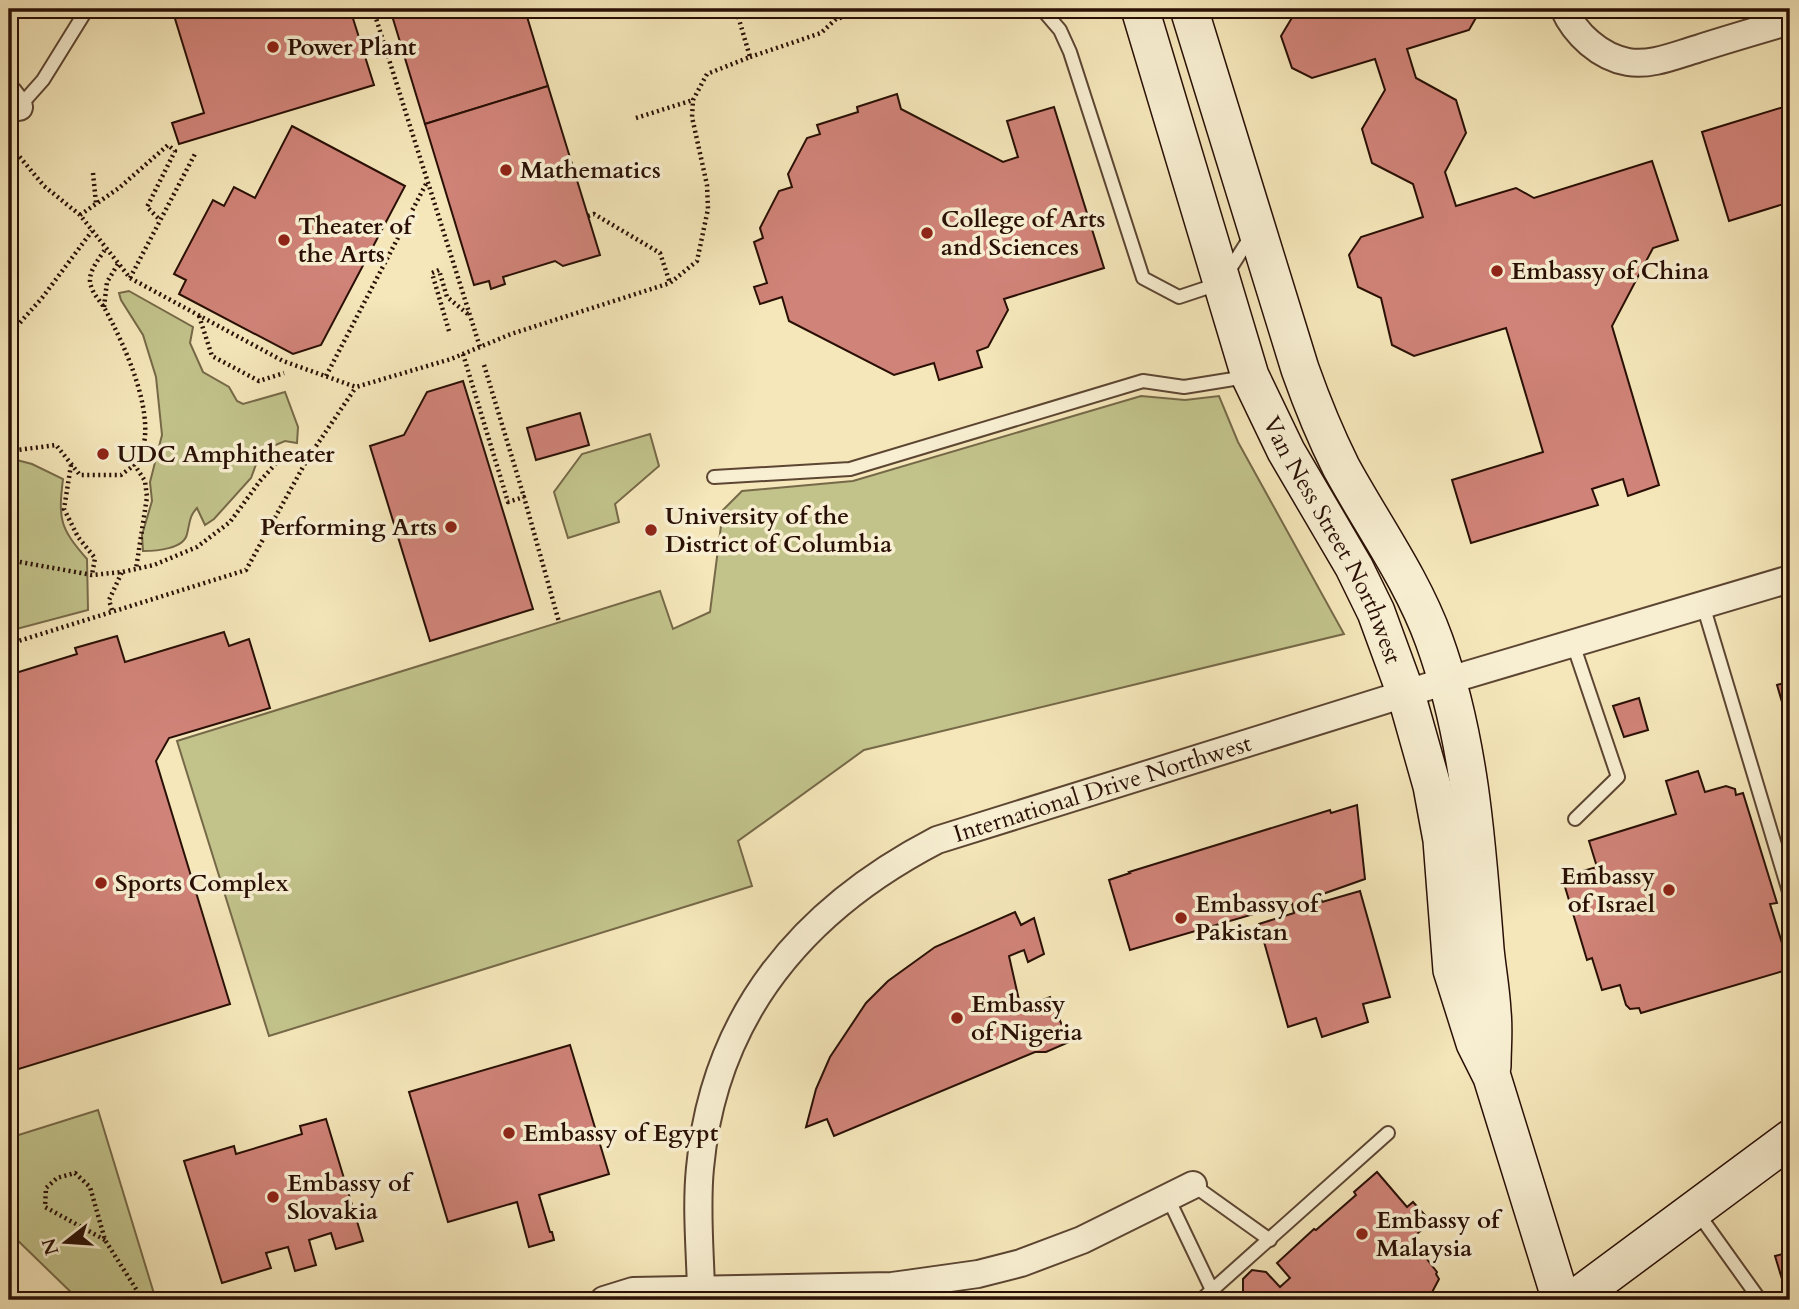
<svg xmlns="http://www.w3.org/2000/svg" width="1799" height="1309" font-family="Cardo,serif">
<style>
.green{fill:#c2c38b;stroke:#766948;stroke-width:2}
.building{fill:#d08378;stroke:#290f05;stroke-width:2}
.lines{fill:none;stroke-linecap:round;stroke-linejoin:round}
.lane-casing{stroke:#5c4532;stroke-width:16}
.street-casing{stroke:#5c4532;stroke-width:30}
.secondary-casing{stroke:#290f05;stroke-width:40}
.path{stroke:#290f05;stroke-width:4.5;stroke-dasharray:2 3.5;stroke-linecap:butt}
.lane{stroke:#f8efd2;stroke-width:12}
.street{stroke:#f8efd2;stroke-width:26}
.secondary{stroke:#f8efd2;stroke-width:37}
.poi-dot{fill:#8f2418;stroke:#f8efd2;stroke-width:2.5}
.labels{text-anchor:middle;stroke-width:7;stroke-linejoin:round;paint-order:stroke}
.poi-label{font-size:24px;font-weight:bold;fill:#290f05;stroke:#f8efd2;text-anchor:start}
.street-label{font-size:24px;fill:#290f05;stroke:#f8efd2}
</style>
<rect width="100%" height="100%" fill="#f5e7ba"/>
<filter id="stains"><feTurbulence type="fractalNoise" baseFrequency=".00286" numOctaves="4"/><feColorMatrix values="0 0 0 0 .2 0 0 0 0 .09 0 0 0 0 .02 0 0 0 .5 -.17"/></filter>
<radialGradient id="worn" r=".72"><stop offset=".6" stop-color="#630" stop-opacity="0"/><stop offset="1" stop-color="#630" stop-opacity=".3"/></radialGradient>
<g class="green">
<path d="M129,291L193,327L190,343L203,372L229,387L237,401L243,404L285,392L298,427L297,443L285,441L261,451L251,478L214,519L205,525L197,508C189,516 190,523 187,534C184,549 156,551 143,551L142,535L152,501L150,482L162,435L156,377L143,335L121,300L119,293Z"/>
<path d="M1141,396L1185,400L1219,396L1238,442L1344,634L864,750L738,841L752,886L269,1036L177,741L660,591L673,629L710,612L723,510L742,491L853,481Z"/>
<path d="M650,434L659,466L615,504L619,522L568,538L554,492L582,454Z"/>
<path d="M9,458L32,464L63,479C58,520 60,528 87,559L88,610L9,631Z"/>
<path d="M98,1110L155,1297L159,1300H79L9,1232V1138Z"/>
</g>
<g class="building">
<path d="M172,9H350L374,85L179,144L172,123L204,113Z"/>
<path d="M390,9H529L525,10L548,86L425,124Z"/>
<path d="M1290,9H1481L1469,30L1407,49L1416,78L1456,100L1466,133L1445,172L1456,206L1516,188L1534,198L1652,161L1678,240L1653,248L1612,326L1659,485L1628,496L1623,479L1592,489L1598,505L1471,543L1452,480L1543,452L1506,328L1414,356L1392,345L1381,298L1358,287L1349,255L1361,237L1423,217L1413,184L1372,163L1362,129L1385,90L1375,59L1312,78L1292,68L1281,36L1293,16Z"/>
<path d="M548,86L600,255L563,266L555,261L503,277L505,284L491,289L489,281L474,285L425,124Z"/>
<path d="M897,94L901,109L1003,162L1018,157L1007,121L1054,107L1104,268L1004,299L1008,310L988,347L977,351L982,367L939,380L934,363L894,375L789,321L782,297L760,304L754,287L767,283L754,242L763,238L760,228L779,191L792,187L788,174L807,138L820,134L817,125L858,112L857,107Z"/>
<path d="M1790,105V202L1729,221L1702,132Z"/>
<path d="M292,126L405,186L321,345L293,354L179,294L186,280L174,274L213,200L224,206L234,187L255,198Z"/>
<path d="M463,381L533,609L430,641L370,446L404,435L427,392Z"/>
<path d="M580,413L589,445L536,460L527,428Z"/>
<path d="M224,632L229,646L249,639L270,708L169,738L156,761L230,1004L9,1072V675L77,654L75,648L117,636L125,662Z"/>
<path d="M1790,681V729L1777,685Z"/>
<path d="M1639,698L1648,730L1624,737L1613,706Z"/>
<path d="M1698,771L1705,792L1726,786L1735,789L1736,795L1743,793L1777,903L1770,904L1790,969L1641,1013L1639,1008L1630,1009L1626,1005L1620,985L1602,990L1592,958L1587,960L1562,877L1597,867L1589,841L1676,814L1666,781Z"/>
<path d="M1357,805L1365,879L1320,895L1322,902L1360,891L1390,997L1363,1004L1368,1022L1322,1037L1316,1018L1288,1027L1259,924L1294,913L1292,903L1130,950L1109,880L1130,873L1129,872L1330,810L1331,813Z"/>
<path d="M1015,912L1021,925L1034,918L1044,954L1028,962L1024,950L1009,956L1021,1009L1050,997L1069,1042L1046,1052H1035L834,1136L827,1119L806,1127L816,1089L830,1057L866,1003L888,981L935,947Z"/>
<path d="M570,1045L609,1174L539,1195L550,1232H552L554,1240L529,1247L517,1202L448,1222L409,1092Z"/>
<path d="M326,1119L363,1241L336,1249L331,1233L309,1240L316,1265L295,1271L288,1247L266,1253L271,1268L222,1283L184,1161L234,1146L236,1154L302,1134L300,1126Z"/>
<path d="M1377,1172L1407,1207L1413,1202L1431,1222L1411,1239L1427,1256L1426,1258L1437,1272L1436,1274L1439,1279L1428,1300H1249L1243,1294V1279L1252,1270L1266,1272L1280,1287L1290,1278L1277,1263L1314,1229L1316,1230L1356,1195L1354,1192Z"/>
<path d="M1790,1252V1277L1782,1279L1775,1256Z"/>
</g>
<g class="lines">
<g class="lane-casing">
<g id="lane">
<path d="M1042,9L1060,30L1070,52L1143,278L1179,297L1221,283L1251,236"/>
<path d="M19,107L43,80L87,9"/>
<path d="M714,477L850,469L1143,381L1184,387L1246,377"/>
<path d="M1703,605L1790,895"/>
<path d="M1573,644L1618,777L1575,819"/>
<path d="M1193,1185L1270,1240"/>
<path d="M1168,1198L1212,1290"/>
<path d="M1697,1212L1760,1300"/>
<path d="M1201,1300L1388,1133"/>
</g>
</g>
<g class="street-casing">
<g id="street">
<path d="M1564,9C1575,34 1600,57 1628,62C1651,66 1676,55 1697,49C1728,39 1759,30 1790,21"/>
<path d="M9,94L19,107"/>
<path id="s1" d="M701,1290C700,1249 696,1208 700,1168C714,1014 804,909 937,840L1446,681L1790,579"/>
<path d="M604,1300L633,1291L892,1286L978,1274L1021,1263L1082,1240L1193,1185"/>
</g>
</g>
<g class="secondary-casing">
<g id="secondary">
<path id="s2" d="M1140,9L1250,376L1286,451L1354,567L1376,612L1406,694L1432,786L1442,840L1452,970L1475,1043L1492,1077L1561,1300"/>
<path d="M1189,9L1300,369C1312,403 1325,435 1341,467C1372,524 1412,579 1434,640C1470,739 1477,845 1485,949C1487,970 1491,991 1492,1012C1494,1030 1492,1048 1492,1066"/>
<path d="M1573,1300L1790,1139"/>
</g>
</g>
<g class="path">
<path d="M373,9L480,347"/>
<path d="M750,57L821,33L836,19L871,9"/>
<path d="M636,118L693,100"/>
<path d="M9,144L44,186L80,215L130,278L283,361L356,387L451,359L511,334L670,283L697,261L708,209L707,185L692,117L693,100L707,74L750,57L736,9"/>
<path d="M93,173L96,203"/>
<path d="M80,215L119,188L168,145L175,151L147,207L160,220"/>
<path d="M588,216L594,214L660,253L670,283"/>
<path d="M130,278L196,152"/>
<path d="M104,307L107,282L118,264"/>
<path d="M199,316L212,356L259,381L284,373"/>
<path d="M449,331L432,273L439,270L447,297L469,315"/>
<path d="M9,335L42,298L92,231"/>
<path d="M463,354L508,502L524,497L559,622"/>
<path d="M484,365L524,497"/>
<path d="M326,376L427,182"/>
<path d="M9,447L18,450L56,445L80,475H121C126,471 133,467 137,461C162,424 124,344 105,309C101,302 93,294 91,286C86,273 100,258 106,248"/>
<path d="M134,464L145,481L147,497L136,569"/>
<path d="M71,465L64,509L78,537L95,558L92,575"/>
<path d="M9,560L92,575L122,572L154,565L197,547L230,522L260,481L280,459L308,458"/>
<path d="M112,610L109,600L122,572"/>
<path d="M9,644L246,570L308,458L356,387"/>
<path d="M105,1240L45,1207L46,1188L57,1178L75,1173L90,1187L105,1240L143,1300"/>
</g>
<use href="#lane" class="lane"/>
<use href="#street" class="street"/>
<use href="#secondary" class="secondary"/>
</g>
<g class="poi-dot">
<circle cx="273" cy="47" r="7"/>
<circle cx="506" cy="170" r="7"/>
<circle cx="927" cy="233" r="7"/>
<circle cx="284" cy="240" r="7"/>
<circle cx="1497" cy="271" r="7"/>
<circle cx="103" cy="454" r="7"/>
<circle cx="451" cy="527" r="7"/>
<circle cx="651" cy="530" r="7"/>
<circle cx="101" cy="883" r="7"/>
<circle cx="1669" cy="890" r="7"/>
<circle cx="1181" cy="918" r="7"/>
<circle cx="957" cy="1018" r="7"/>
<circle cx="509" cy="1133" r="7"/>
<circle cx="273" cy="1197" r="7"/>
<circle cx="1362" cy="1234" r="7"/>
</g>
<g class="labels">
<g class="poi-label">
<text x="287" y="55">Power Plant</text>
<text x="520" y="178">Mathematics</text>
<text x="941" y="227">College of Arts<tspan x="941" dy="28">and Sciences</tspan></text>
<text x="298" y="234">Theater of<tspan x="298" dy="28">the Arts</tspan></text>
<text x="1511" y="279">Embassy of China</text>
<text x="117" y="462">UDC Amphitheater</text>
<text x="665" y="524">University of the<tspan x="665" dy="28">District of Columbia</tspan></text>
<text x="437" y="535" text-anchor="end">Performing Arts</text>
<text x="1655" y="884" text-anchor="end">Embassy<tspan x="1655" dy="28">of Israel</tspan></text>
<text x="115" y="891">Sports Complex</text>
<text x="1195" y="912">Embassy of<tspan x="1195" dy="28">Pakistan</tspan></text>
<text x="971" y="1012">Embassy<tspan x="971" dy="28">of Nigeria</tspan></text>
<text x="523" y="1141">Embassy of Egypt</text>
<text x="287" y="1191">Embassy of<tspan x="287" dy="28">Slovakia</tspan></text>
<text x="1376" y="1228">Embassy of<tspan x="1376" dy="28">Malaysia</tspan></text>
</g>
<g class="street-label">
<text dy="8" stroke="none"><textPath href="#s2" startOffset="567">Van Ness Street Northwest</textPath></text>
<text dy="8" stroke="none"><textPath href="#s1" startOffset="719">International Drive Northwest</textPath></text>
</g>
</g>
<rect width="1799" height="1309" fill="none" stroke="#f5e7ba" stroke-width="35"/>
<rect x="10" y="10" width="1778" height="1288" fill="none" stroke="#290f05" stroke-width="3.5"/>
<rect x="18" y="18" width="1764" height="1274" fill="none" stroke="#290f05" stroke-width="2"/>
<g transform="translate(66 1242) rotate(253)" stroke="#f8efd2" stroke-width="5" paint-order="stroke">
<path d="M0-5L12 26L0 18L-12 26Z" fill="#290f05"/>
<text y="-10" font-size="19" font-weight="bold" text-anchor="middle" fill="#290f05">N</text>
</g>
<rect width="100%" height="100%" filter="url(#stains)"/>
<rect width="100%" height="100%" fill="url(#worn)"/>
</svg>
